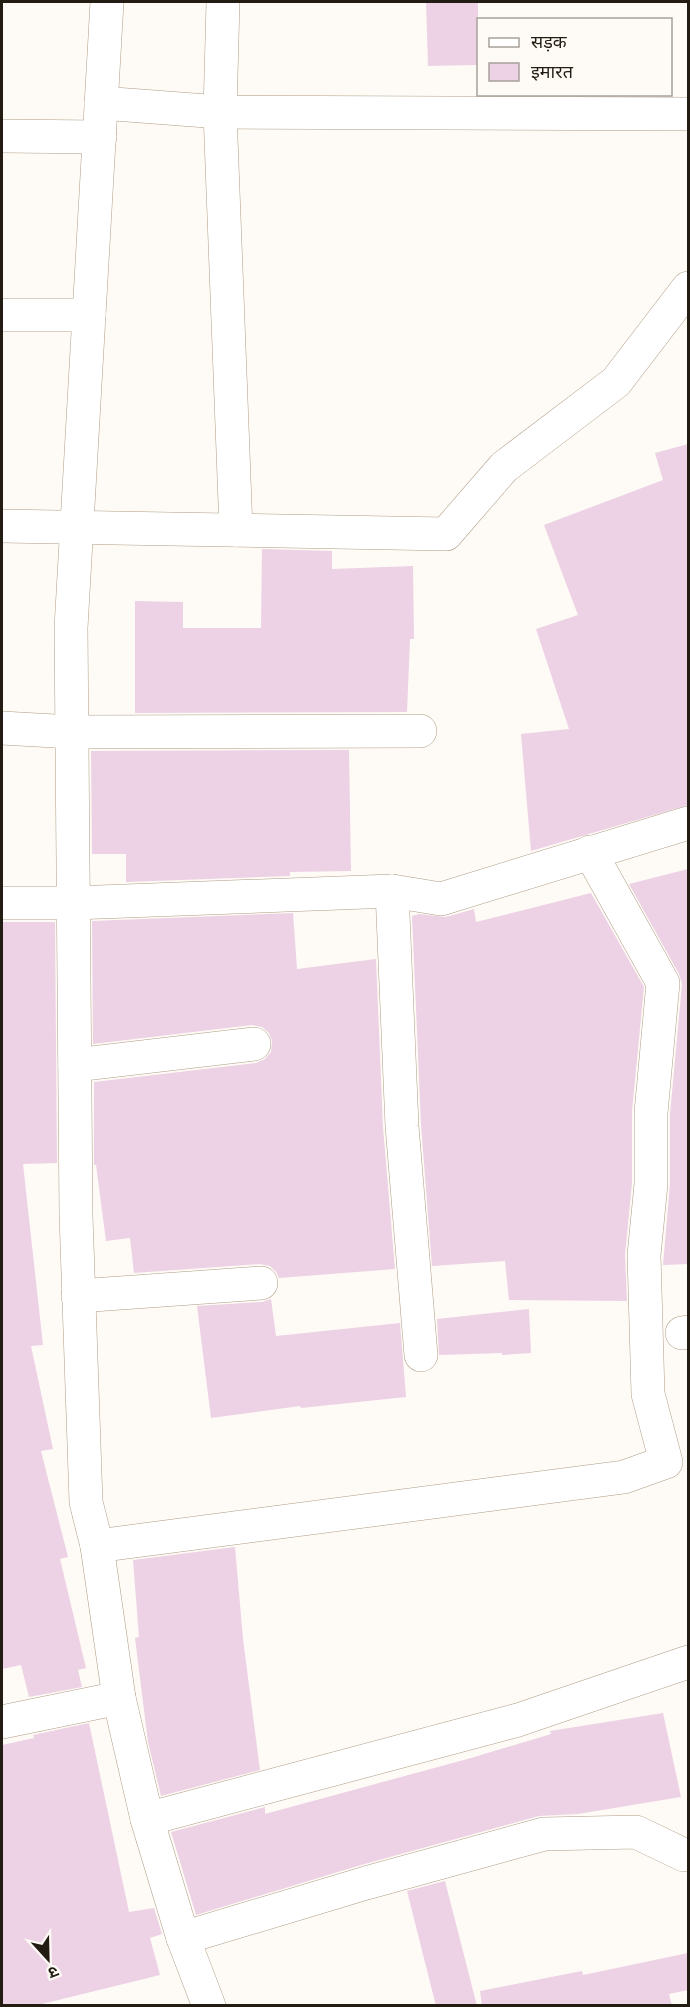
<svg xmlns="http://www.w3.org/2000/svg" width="690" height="2007" font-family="Commissioner,'Noto Sans Devanagari',sans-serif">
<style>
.building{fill:#edd2e5}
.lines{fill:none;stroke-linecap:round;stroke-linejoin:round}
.minor-casing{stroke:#af9d86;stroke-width:34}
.minor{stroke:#fff;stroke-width:33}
</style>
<rect width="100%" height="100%" fill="#fefaf5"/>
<g class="building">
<path d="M426,2H478V65L428,66Z"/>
<path d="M688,444V805L531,851L521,734L569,729L536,629L578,615L544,525L663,480L655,453Z"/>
<path d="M262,549L332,551V569L413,566L414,639H410L407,712L135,713V601L183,602V628H261Z"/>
<path d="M349,750L351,871L290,872V876L126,882V854H92L91,751Z"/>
<path d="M688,869V1264L663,1265L670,1184V1114L682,984L679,974L629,884Z"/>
<path d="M591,893L644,987L632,1111V1183L625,1255L627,1301L509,1300L505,1261L432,1266L421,1125L412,916L419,914L446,917L474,909L476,922Z"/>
<path d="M293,913L297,969L376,959L383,1127L395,1269L279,1278L276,1272L270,1266L260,1264L134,1273L130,1238L106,1241L96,1165H94V1082L256,1063L265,1059L271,1052L272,1041L269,1033L262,1027L252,1025L93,1044L92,921Z"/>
<path d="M2,922H55L57,1163L23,1164L43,1345L31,1346L53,1449L41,1451L68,1557L60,1559L86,1668L78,1670L82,1687L29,1697L21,1665L2,1669Z"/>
<path d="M271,1299L276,1336L400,1323L406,1397L301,1408L300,1406L211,1418L197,1306L262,1302Z"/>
<path d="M529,1309L531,1353L502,1355V1353L439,1355L437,1319Z"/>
<path d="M235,1547L243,1639L260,1770L161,1796L148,1742L135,1638L139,1637L133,1560Z"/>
<path d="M663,1713L681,1797L578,1814L539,1816L361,1865L196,1915L171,1832L265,1807V1814L471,1758L551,1734L550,1731Z"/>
<path d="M89,1723L129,1912L154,1908L162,1934L150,1938L160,1975L34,2006H2V1745L34,1738L33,1735Z"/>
<path d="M445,1881L477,2006H436L407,1891Z"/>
<path d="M688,1953V1990L669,1994L672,2006H482L480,1991L582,1971L583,1975Z"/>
</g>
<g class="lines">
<g class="minor-casing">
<g id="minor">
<path d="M107,2L71,628L76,1215L86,1502L97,1546L119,1698L147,1819L183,1938L209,2006"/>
<path d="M223,2L220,112L236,530"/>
<path d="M101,103L220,112L688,114"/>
<path d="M2,136L100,137"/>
<path d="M2,315H89"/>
<path d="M2,526L446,534L504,467L616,382L688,288"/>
<path d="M2,728L72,732L420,731"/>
<path d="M392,891L402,1126L421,1355"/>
<path d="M2,903H73L392,891L441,899L688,823"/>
<path d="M75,1065L254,1044"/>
<path d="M78,1296L261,1283"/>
<path d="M682,1333L688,1332"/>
<path d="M97,1546L624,1477L666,1462L648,1394L644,1255L651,1184V1113L663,983L590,852"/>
<path d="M2,1722L119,1698"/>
<path d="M147,1819L518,1720L688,1662"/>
<path d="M183,1938L366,1883L544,1834L636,1832L684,1855H688"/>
</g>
</g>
<use href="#minor" class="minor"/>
</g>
<rect width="690" height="2007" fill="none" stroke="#221c13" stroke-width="6"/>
<rect x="477" y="18" width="195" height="78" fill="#fefaf5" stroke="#a6a19b" stroke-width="1.5"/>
<rect x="489" y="38" width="30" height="9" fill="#ffffff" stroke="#a6a19b" stroke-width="1.5"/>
<text x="531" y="48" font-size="18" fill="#221c13">सड़क</text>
<rect x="489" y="63" width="30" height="18" fill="#edd2e5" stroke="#a6a19b" stroke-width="1.5"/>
<text x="531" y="78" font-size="18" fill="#221c13">इमारत</text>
<g transform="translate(48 1959) rotate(158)" stroke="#fefaf5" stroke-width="4.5" paint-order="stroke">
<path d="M0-4.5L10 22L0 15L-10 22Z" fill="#221c13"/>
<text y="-9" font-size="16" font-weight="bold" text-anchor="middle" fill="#221c13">उ</text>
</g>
</svg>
